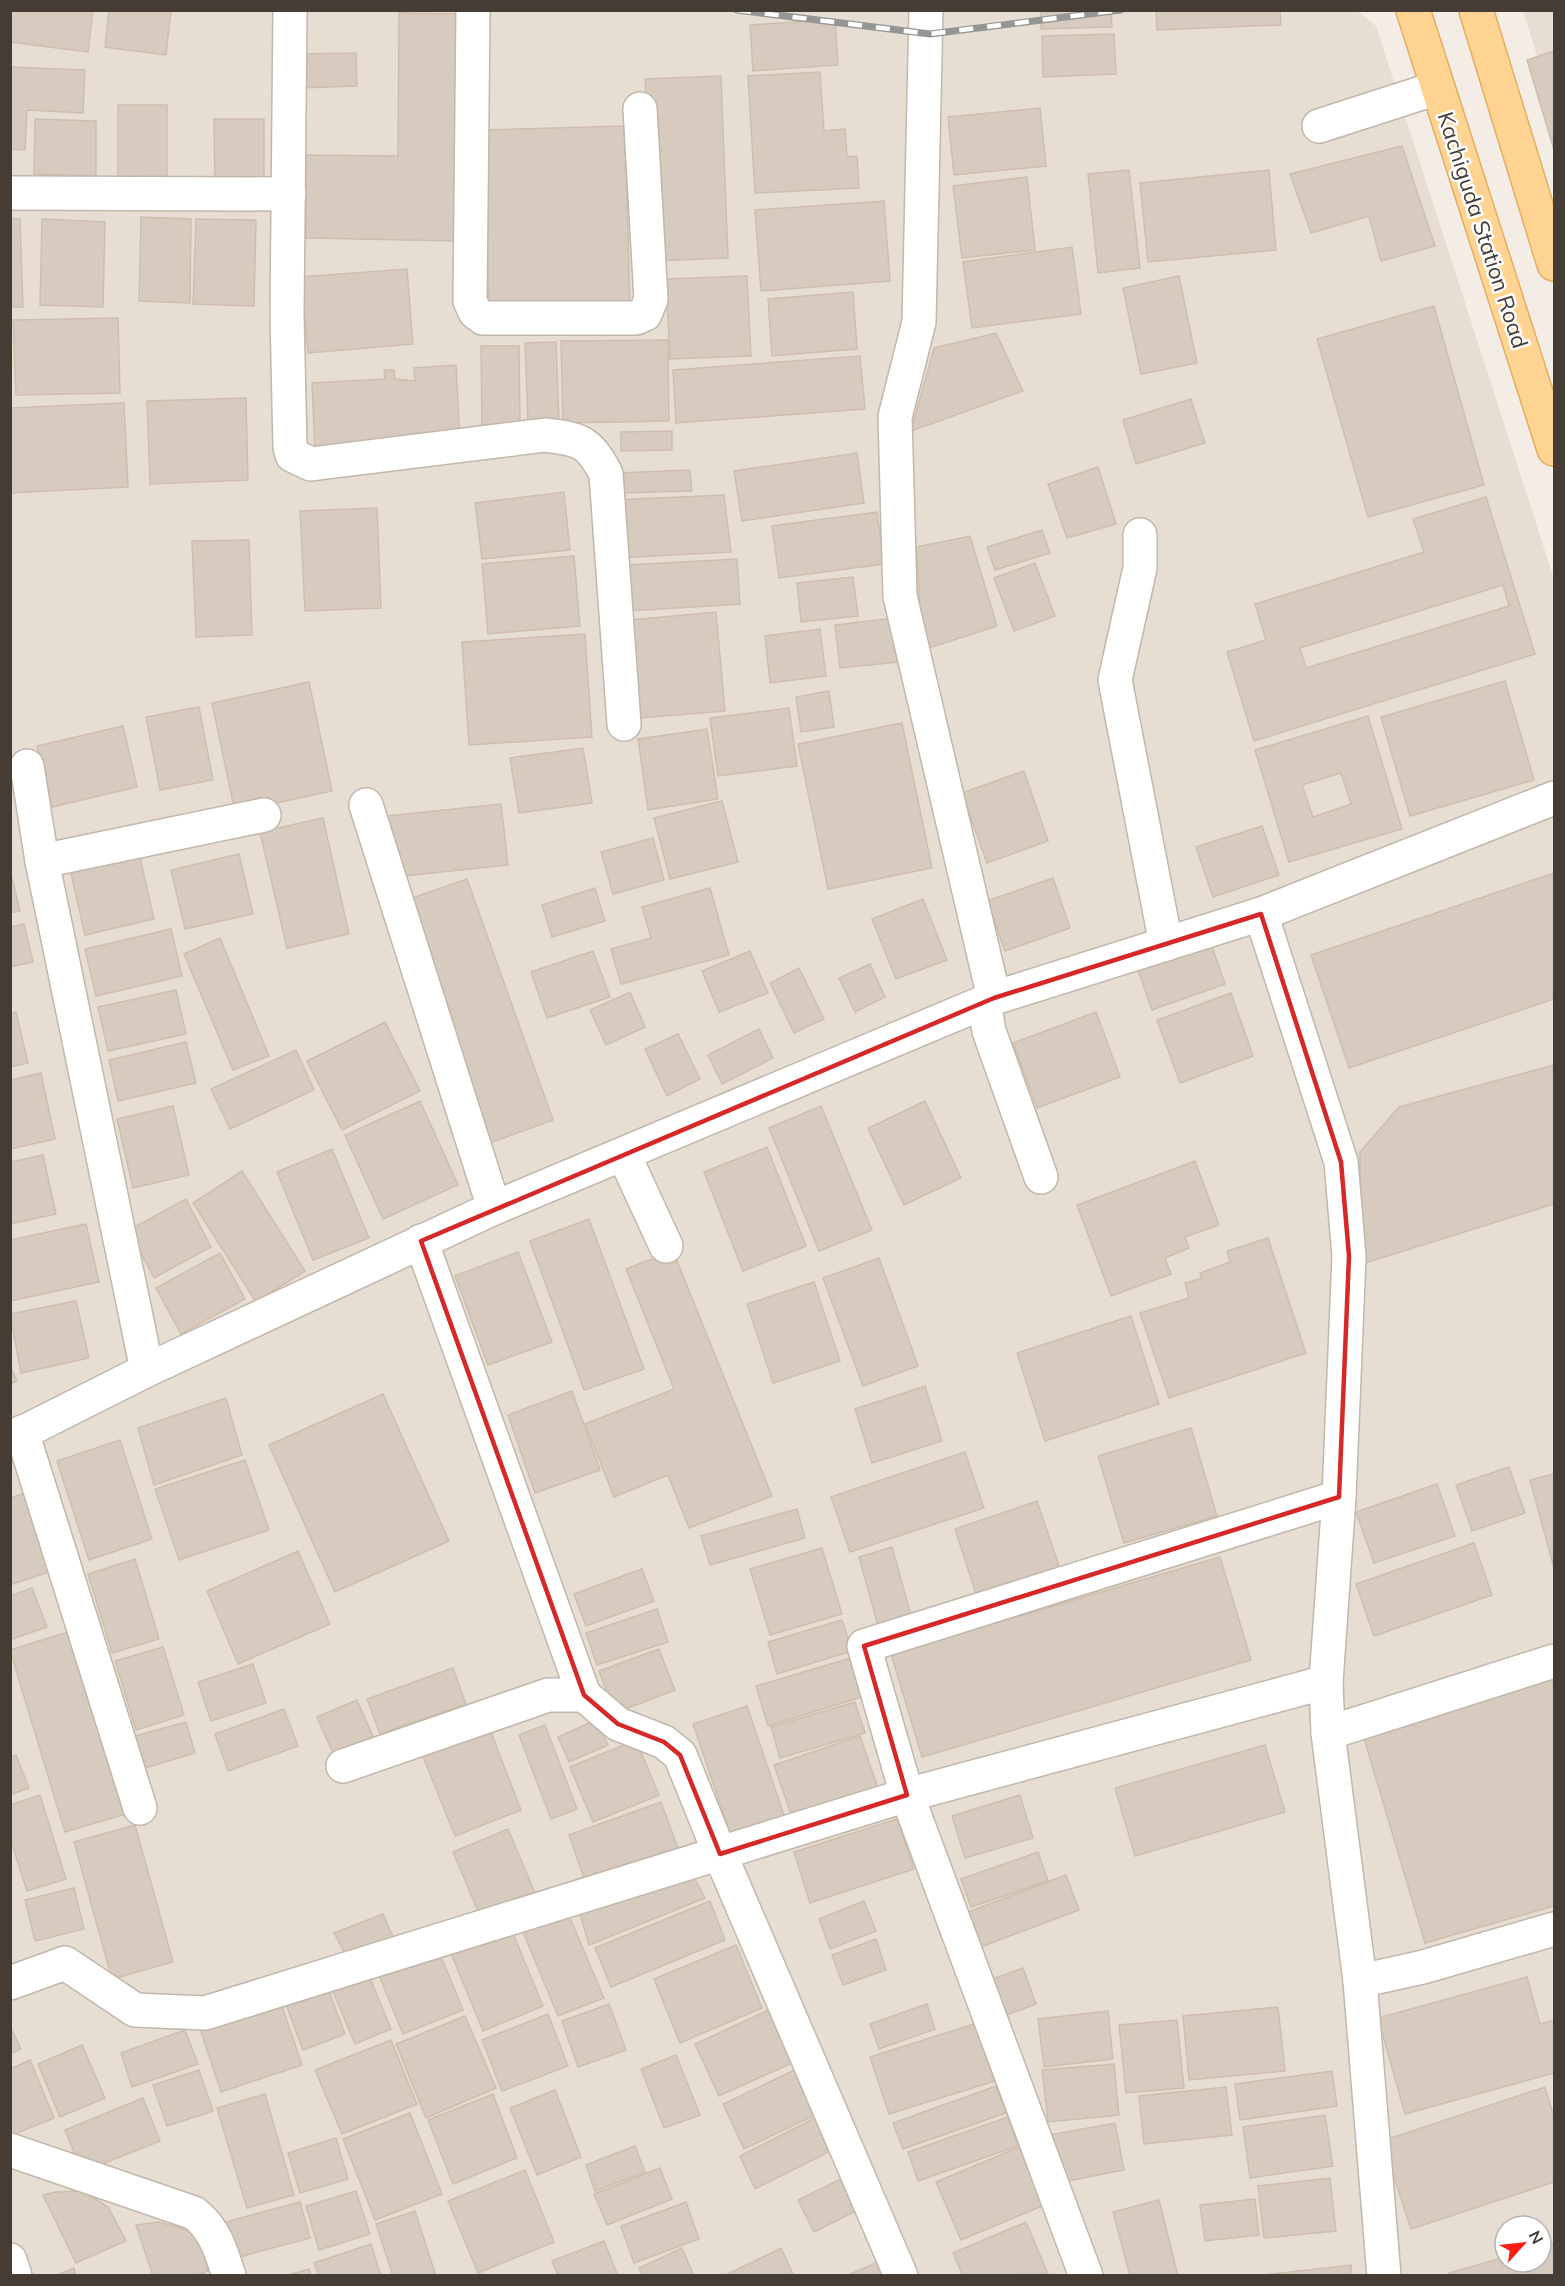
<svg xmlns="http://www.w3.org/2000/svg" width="1565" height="2286" font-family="Mulish,sans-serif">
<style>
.residential{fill:#e7ded3;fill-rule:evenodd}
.building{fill:#d7cabe;stroke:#cfbeae;stroke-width:1.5;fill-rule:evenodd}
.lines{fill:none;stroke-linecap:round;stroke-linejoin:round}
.minor-casing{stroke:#c1b7ab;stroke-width:36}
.major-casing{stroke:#e4ae62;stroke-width:36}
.minor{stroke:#fff;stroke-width:33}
.major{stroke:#ffd492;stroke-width:33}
.rail-casing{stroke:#959595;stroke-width:7}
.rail{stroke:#fff;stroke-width:4.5;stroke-dasharray:14;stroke-linecap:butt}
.marked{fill:none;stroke:#d62828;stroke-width:4.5;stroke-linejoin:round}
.labels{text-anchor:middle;stroke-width:5;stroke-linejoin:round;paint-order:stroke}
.street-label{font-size:22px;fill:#453d35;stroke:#fff}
</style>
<rect width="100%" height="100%" fill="#f3ede5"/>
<g class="residential">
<path d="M11,11H1357L1376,26L1554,579V2275L11,2276ZM1505,2226H1541V2262H1505Z"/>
<path d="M1523,11H1554V110Z"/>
</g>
<g class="building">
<path d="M10,10H93L88,52L10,42Z"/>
<path d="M109,10H171L166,55L105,47Z"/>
<path d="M1041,10H1111L1112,27L1041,29Z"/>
<path d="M1156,10H1280L1281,25L1157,30Z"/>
<path d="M399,13L460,14L457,241L306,238V155L398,156Z"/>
<path d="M835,19L838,65L753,71L750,25Z"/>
<path d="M1114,34L1116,74L1043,77L1042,36Z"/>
<path d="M1554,51V150L1527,60Z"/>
<path d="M356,53L357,86L300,88L299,54Z"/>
<path d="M10,67L85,70L83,113L27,110L25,150L10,149Z"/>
<path d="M820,72L824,131L845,129L847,157L857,156L859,188L755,193L748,76Z"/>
<path d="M721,76L728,258L653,261L645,79Z"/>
<path d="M118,105H167V183L118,182Z"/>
<path d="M1040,108L1046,166L954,175L948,117Z"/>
<path d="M35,119L96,121V176L34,174Z"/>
<path d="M214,119H264V192H215Z"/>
<path d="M625,126L630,308L489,311L483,130Z"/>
<path d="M1402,146L1435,246L1381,261L1369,216L1311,233L1290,174Z"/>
<path d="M1129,170L1140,268L1098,273L1088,174Z"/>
<path d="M1269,170L1276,250L1148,262L1140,183Z"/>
<path d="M1027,177L1035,250L962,258L953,186Z"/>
<path d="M884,201L890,281L761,291L755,210Z"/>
<path d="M141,217L191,219L190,303L139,301Z"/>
<path d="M10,219H20L23,307H10Z"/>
<path d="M42,219L105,222L103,307L40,305Z"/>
<path d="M196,219L256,220L254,306L193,304Z"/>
<path d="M1072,247L1081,314L972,328L963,262Z"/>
<path d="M407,269L413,344L308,353L301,277Z"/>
<path d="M747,276L751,356L670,359L666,279Z"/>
<path d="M1179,276L1197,363L1141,374L1123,288Z"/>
<path d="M853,292L857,349L772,356L768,299Z"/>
<path d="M1434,306L1484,485L1368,517L1317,339Z"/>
<path d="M118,318L120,393L16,395L13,320Z"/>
<path d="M996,333L1023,391L911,431L934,348Z"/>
<path d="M668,340L669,421L563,423L561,341Z"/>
<path d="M556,342L559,422L528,423L525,343Z"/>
<path d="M481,346H519L520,428H482Z"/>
<path d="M860,356L865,409L676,423L673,370Z"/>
<path d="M456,365L460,442L315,450L312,383L385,379L384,370H394L395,379L415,381L414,368Z"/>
<path d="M246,398L248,480L150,484L147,401Z"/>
<path d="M1191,399L1205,443L1136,464L1123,420Z"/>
<path d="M124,403L128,487L10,493V408Z"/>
<path d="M672,431V450L621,451V432Z"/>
<path d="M857,453L864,503L742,521L734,471Z"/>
<path d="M1098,467L1116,524L1067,538L1048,484Z"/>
<path d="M690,470L692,491L619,493L618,473Z"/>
<path d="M564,492L570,550L482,559L475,503Z"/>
<path d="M724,495L731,552L616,558L613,500Z"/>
<path d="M1486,497L1535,654L1254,741L1227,652L1266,640L1255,604L1424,552L1413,519ZM1503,585L1509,606L1306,668L1300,648Z"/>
<path d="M377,508L381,608L305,611L300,511Z"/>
<path d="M877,512L884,564L779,578L772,526Z"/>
<path d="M1042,530L1050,553L995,570L987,547Z"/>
<path d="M970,536L997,626L923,650L916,547Z"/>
<path d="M249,540L252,635L196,637L192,541Z"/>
<path d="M574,556L580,626L488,634L482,564Z"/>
<path d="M737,559L740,604L629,611L626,565Z"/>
<path d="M1035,563L1055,616L1014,631L994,578Z"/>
<path d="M853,577L858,616L801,622L797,583Z"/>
<path d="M716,612L725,711L640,718L630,620Z"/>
<path d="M894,618L899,662L840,668L835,625Z"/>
<path d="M820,629L826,676L770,683L765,636Z"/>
<path d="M585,634L592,737L469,745L462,642Z"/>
<path d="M1505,681L1534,780L1410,816L1381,717Z"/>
<path d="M309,682L332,791L235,812L212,703Z"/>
<path d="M829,691L834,727L801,732L796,697Z"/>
<path d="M199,707L213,780L160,790L146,717Z"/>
<path d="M789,708L797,766L718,776L710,718Z"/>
<path d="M1368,716L1402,829L1289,862L1255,750ZM1341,773L1351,804L1313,817L1302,785Z"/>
<path d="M902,723L932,868L828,889L798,744Z"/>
<path d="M123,726L137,787L52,807L37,746Z"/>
<path d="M707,729L718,799L648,810L638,739Z"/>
<path d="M583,748L592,803L519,813L510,758Z"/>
<path d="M1024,771L1048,841L987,863L962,793Z"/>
<path d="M722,801L738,862L670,879L654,818Z"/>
<path d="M501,804L508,865L394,877L387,816Z"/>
<path d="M323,818L349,934L287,948L260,832Z"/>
<path d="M1262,826L1279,875L1213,897L1196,847Z"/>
<path d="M653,838L664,880L613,894L601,852Z"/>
<path d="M139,853L154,919L85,935L70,869Z"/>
<path d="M239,854L253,914L185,929L171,870Z"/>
<path d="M10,870L20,911L10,913Z"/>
<path d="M1554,873V999L1349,1068L1311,955Z"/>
<path d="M1053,878L1070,928L1005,951L987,901Z"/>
<path d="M467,879L553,1120L484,1145L398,903Z"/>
<path d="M595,888L605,921L552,937L542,905Z"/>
<path d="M710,888L729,955L621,984L611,949L651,938L642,907Z"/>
<path d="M923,899L947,960L896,979L872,919Z"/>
<path d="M24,924L33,962L10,967V927Z"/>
<path d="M171,929L182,976L96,996L85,949Z"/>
<path d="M220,938L269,1056L233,1070L184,954Z"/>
<path d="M1211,944L1225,984L1152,1010L1138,970Z"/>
<path d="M593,951L610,997L547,1018L531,972Z"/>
<path d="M750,951L768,993L719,1012L702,971Z"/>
<path d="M870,964L885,997L855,1012L839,978Z"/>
<path d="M799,968L824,1019L794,1033L770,983Z"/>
<path d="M176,990L186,1034L108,1051L98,1007Z"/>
<path d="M630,992L645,1027L606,1045L590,1010Z"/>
<path d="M1231,993L1253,1056L1180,1083L1157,1020Z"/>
<path d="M16,1012L28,1063L10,1067V1014Z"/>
<path d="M1096,1012L1120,1077L1037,1108L1013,1043Z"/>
<path d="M385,1022L420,1091L342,1130L307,1061Z"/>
<path d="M759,1029L773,1058L722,1084L708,1055Z"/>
<path d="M678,1034L700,1079L667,1096L645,1049Z"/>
<path d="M186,1042L196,1083L118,1101L109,1060Z"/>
<path d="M296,1050L314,1090L230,1129L211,1089Z"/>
<path d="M1554,1065V1204L1359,1265L1360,1152L1399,1107Z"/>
<path d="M41,1073L55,1139L10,1149V1080Z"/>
<path d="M420,1101L458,1185L383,1219L345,1135Z"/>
<path d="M925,1101L961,1178L904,1205L868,1128Z"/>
<path d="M173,1106L189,1175L133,1188L117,1119Z"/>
<path d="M821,1106L872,1230L819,1251L769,1128Z"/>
<path d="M767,1147L806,1246L743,1271L704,1172Z"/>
<path d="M332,1149L369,1238L313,1260L277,1172Z"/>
<path d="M43,1155L56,1214L10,1224V1162Z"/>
<path d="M1195,1161L1219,1225L1185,1237L1189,1248L1165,1258L1171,1274L1111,1296L1077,1205Z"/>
<path d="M242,1171L305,1271L256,1302L193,1203Z"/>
<path d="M186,1199L211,1247L154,1278L129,1230Z"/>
<path d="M589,1219L644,1369L584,1390L530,1241Z"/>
<path d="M86,1224L99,1282L10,1301V1240Z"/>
<path d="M1268,1238L1306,1353L1169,1398L1140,1313L1189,1298L1185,1283L1202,1278L1200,1273L1230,1262L1227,1251Z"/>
<path d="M673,1251L772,1496L689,1528L668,1475L614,1497L585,1424L674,1389L626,1269Z"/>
<path d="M518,1252L552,1342L488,1365L455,1276Z"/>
<path d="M220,1253L245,1299L181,1334L156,1288Z"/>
<path d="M879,1258L918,1366L863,1386L823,1278Z"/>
<path d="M814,1282L840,1361L773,1383L747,1304Z"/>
<path d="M76,1301L89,1358L21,1373L10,1314Z"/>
<path d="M1131,1316L1159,1404L1045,1441L1017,1353Z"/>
<path d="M10,1366L17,1381L10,1384Z"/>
<path d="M925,1386L942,1441L872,1463L855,1409Z"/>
<path d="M572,1391L600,1470L535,1493L508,1415Z"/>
<path d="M383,1394L449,1541L335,1592L269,1445Z"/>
<path d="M226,1398L242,1455L154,1485L138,1428Z"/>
<path d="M1191,1428L1217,1516L1124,1543L1098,1456Z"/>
<path d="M120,1440L152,1539L89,1560L57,1461Z"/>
<path d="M965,1452L984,1508L850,1552L831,1497Z"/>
<path d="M245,1460L269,1530L179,1560L155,1489Z"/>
<path d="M1509,1467L1525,1513L1472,1531L1456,1485Z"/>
<path d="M1554,1474V1568L1530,1480Z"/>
<path d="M1437,1484L1455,1536L1374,1563L1356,1512Z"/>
<path d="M28,1492L55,1570L10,1585V1498Z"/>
<path d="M1037,1501L1061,1572L978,1600L955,1529Z"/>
<path d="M797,1509L805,1538L710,1565L701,1536Z"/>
<path d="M1474,1543L1492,1595L1374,1636L1356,1584Z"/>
<path d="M892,1547L912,1619L879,1629L859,1557Z"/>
<path d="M822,1548L842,1614L770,1635L750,1569Z"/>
<path d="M298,1551L330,1624L238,1664L207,1591Z"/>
<path d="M1220,1557L1251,1660L922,1757L891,1654Z"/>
<path d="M135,1559L159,1639L112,1653L88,1574Z"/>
<path d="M642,1569L654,1601L586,1626L574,1594Z"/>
<path d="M32,1588L47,1627L10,1640V1596Z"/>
<path d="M657,1609L668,1642L597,1665L586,1633Z"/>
<path d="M842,1620L852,1651L777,1674L768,1642Z"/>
<path d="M71,1631L126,1814L65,1832L10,1650Z"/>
<path d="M163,1647L184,1715L136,1730L115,1661Z"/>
<path d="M659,1649L675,1690L615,1713L599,1671Z"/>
<path d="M854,1657L865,1696L768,1726L756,1686Z"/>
<path d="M253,1664L266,1703L211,1721L198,1682Z"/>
<path d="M453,1668L466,1704L380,1734L367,1699Z"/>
<path d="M1554,1679V1906L1425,1943L1363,1735Z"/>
<path d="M357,1700L375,1741L335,1758L317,1717Z"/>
<path d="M855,1702L865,1733L780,1758L771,1727Z"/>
<path d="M747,1706L785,1818L731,1836L693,1724Z"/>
<path d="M284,1709L298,1746L228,1771L215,1734Z"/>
<path d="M596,1720L608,1745L569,1762L558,1737Z"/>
<path d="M186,1722L195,1753L145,1768L135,1736Z"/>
<path d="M545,1725L577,1809L551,1819L519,1735Z"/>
<path d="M489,1727L521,1810L455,1836L422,1754Z"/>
<path d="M860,1736L878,1788L792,1817L774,1765Z"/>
<path d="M636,1740L659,1795L593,1822L570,1767Z"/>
<path d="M1265,1745L1285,1812L1135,1856L1115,1788Z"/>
<path d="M16,1755L29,1788L10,1795V1758Z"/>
<path d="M40,1795L66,1879L27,1891L10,1838V1805Z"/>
<path d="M1020,1795L1033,1838L965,1858L952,1816Z"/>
<path d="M661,1802L678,1848L585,1881L569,1835Z"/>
<path d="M897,1819L914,1869L810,1903L794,1852Z"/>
<path d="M135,1825L173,1962L112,1979L74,1842Z"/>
<path d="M508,1829L538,1900L483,1923L453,1852Z"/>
<path d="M1038,1852L1048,1881L971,1907L961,1879Z"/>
<path d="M691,1871L705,1898L589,1945L580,1914Z"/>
<path d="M1066,1875L1079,1910L981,1947L968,1912Z"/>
<path d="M74,1888L84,1929L35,1941L25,1900Z"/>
<path d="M710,1901L725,1940L611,1987L595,1948Z"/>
<path d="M864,1901L876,1931L830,1949L819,1919Z"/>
<path d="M568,1913L604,1998L558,2016L523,1932Z"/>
<path d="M383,1914L396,1944L347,1957L334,1933Z"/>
<path d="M510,1926L543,2006L483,2031L450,1951Z"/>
<path d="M876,1939L886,1970L843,1985L832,1955Z"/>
<path d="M436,1944L463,2010L403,2034L376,1968Z"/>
<path d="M736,1945L762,2008L680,2043L654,1979Z"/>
<path d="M1023,1968L1036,2004L998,2018L984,1982Z"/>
<path d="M368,1973L391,2029L355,2044L332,1989Z"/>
<path d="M1527,1977L1540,2024L1554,2020V2073L1405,2114L1378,2018Z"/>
<path d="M327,1986L345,2034L303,2050L285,2002Z"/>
<path d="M281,2003L302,2065L221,2092L200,2029Z"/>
<path d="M609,2004L626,2050L578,2067L562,2021Z"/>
<path d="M927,2004L935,2029L879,2049L870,2024Z"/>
<path d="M777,2006L801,2059L719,2096L695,2044Z"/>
<path d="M1278,2007L1285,2071L1189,2080L1183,2016Z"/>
<path d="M1108,2011L1113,2059L1044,2067L1038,2019Z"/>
<path d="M548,2014L568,2066L502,2091L482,2040Z"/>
<path d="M465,2016L496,2088L426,2118L396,2044Z"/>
<path d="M1177,2020L1184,2088L1126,2093L1119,2025Z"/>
<path d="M977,2023L995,2081L889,2114L870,2057Z"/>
<path d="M10,2026L21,2049L10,2054Z"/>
<path d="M185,2030L198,2064L132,2087L121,2053Z"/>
<path d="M391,2040L417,2104L342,2134L315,2070Z"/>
<path d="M82,2045L105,2098L60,2117L38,2064Z"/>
<path d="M676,2055L700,2115L664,2128L641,2069Z"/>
<path d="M30,2060L54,2118L10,2136V2069Z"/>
<path d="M1114,2064L1119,2115L1048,2122L1042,2070Z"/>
<path d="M805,2065L826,2110L744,2149L723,2104Z"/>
<path d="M199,2070L213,2111L167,2126L153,2085Z"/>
<path d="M1332,2071L1337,2106L1240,2120L1235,2084Z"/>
<path d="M996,2086L1006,2113L903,2149L893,2123Z"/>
<path d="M1226,2087L1232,2135L1144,2144L1139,2096Z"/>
<path d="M1545,2087L1554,2117V2182L1411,2229L1382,2141Z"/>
<path d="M555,2090L581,2157L537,2175L510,2108Z"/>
<path d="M265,2094L294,2195L247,2208L217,2108Z"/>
<path d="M493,2094L517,2158L453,2184L428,2120Z"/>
<path d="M143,2098L160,2141L82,2172L65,2130Z"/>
<path d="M410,2113L442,2194L375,2220L343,2139Z"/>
<path d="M825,2113L841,2146L755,2189L740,2156Z"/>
<path d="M1325,2115L1333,2166L1250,2178L1243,2127Z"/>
<path d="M1008,2117L1018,2146L918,2181L908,2152Z"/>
<path d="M1115,2123L1124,2170L1058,2183L1049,2135Z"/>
<path d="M336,2138L348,2179L300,2193L288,2153Z"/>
<path d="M635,2146L645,2172L595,2191L586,2165Z"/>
<path d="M1022,2146L1047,2204L961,2240L936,2182Z"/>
<path d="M660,2168L672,2199L607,2225L594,2194Z"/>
<path d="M525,2170L554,2242L478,2273L448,2201Z"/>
<path d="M853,2173L868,2205L814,2232L798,2200Z"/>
<path d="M1330,2178L1336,2231L1264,2238L1258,2186Z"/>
<path d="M83,2191L108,2207L126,2241L76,2263L43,2195L55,2192Z"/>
<path d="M356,2191L370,2234L319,2250L306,2206Z"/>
<path d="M1255,2199L1259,2235L1205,2241L1200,2205Z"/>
<path d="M1159,2200L1178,2276H1130L1113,2212Z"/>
<path d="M300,2202L310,2238L232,2259L222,2223Z"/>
<path d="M686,2202L699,2239L634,2263L621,2226Z"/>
<path d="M415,2211L436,2276H393L376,2224Z"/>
<path d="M158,2222L181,2228L200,2236L208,2271L195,2276H153L136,2225Z"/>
<path d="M1026,2222L1048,2274L963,2276L953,2253Z"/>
<path d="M604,2241L618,2276H558L552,2261Z"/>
<path d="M1554,2243V2276H1449V2273L1505,2257V2262H1541V2247Z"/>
<path d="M371,2244L381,2276H319L314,2263Z"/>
<path d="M682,2248L694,2276H643L639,2268Z"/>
<path d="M781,2248L794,2276H724Z"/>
<path d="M887,2258L894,2276H846Z"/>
<path d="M1351,2265L1352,2276L1264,2275Z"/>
<path d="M74,2268L76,2276H55Z"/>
<path d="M309,2269L311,2276H285Z"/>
</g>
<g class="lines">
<g class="minor-casing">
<g id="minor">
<path d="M290,10L287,315L290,447L292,455L311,464L545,435C580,439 589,441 606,474L624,724"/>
<path d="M473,10L470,301L475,312L483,318H636L645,314L651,299L640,109"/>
<path d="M926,10L919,322L895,417L900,596L994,998"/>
<path d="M1319,126L1437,88"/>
<path d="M10,193L289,194"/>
<path d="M1140,535V568L1115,680L1166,944"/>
<path d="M27,766L42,861L147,1370"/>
<path d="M366,805L494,1208"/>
<path d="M42,861L264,815"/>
<path d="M1261,914L1341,1162L1349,1256L1339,1497L1326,1682L1328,1733L1360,1981L1384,2276"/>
<path d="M984,1003L989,1031L1041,1177"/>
<path d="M624,1155L666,1246"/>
<path d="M421,1241L584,1695L618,1724L664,1742L680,1755L720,1854L901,2276"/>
<path d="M22,1432L140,1808"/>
<path d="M10,1439L147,1370L494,1208L994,998L1261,914L1554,798"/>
<path d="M1328,1733L1554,1661"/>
<path d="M343,1766L548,1695H584"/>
<path d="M1360,1981L1423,1967L1554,1929"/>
<path d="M10,1983L65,1963L135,2010L205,2013L907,1795L1326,1682"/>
<path d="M10,2150L194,2213C215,2229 221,2251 229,2276"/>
<path d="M10,2260L15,2276"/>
<path d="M1086,2276L907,1795L864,1646L1339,1497"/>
</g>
</g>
<g class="major-casing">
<g id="major">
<path d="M1413,10L1554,449"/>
<path d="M1476,10L1554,264"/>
</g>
</g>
<use href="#minor" class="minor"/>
<use href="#major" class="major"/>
<g class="rail-casing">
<path id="rail" d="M737,10L930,34L1121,10"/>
</g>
<use href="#rail" class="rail"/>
</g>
<path class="marked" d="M1261,914L1341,1162L1349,1256L1339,1497L864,1646L907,1795L720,1854L680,1755L664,1742L618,1724L584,1695L421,1241L994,998Z"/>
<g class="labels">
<g class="street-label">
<text transform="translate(1483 230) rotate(72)" y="8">Kachiguda Station Road</text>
</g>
</g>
<rect width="1565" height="2286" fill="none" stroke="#453d35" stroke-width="24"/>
<g transform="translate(1523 2244) rotate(63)"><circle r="28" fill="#ffffff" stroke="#b5b1ae" stroke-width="1.5"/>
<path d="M0-4.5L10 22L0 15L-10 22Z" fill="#fb1d14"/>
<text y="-9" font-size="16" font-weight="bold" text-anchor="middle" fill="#453d35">N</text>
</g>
</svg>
